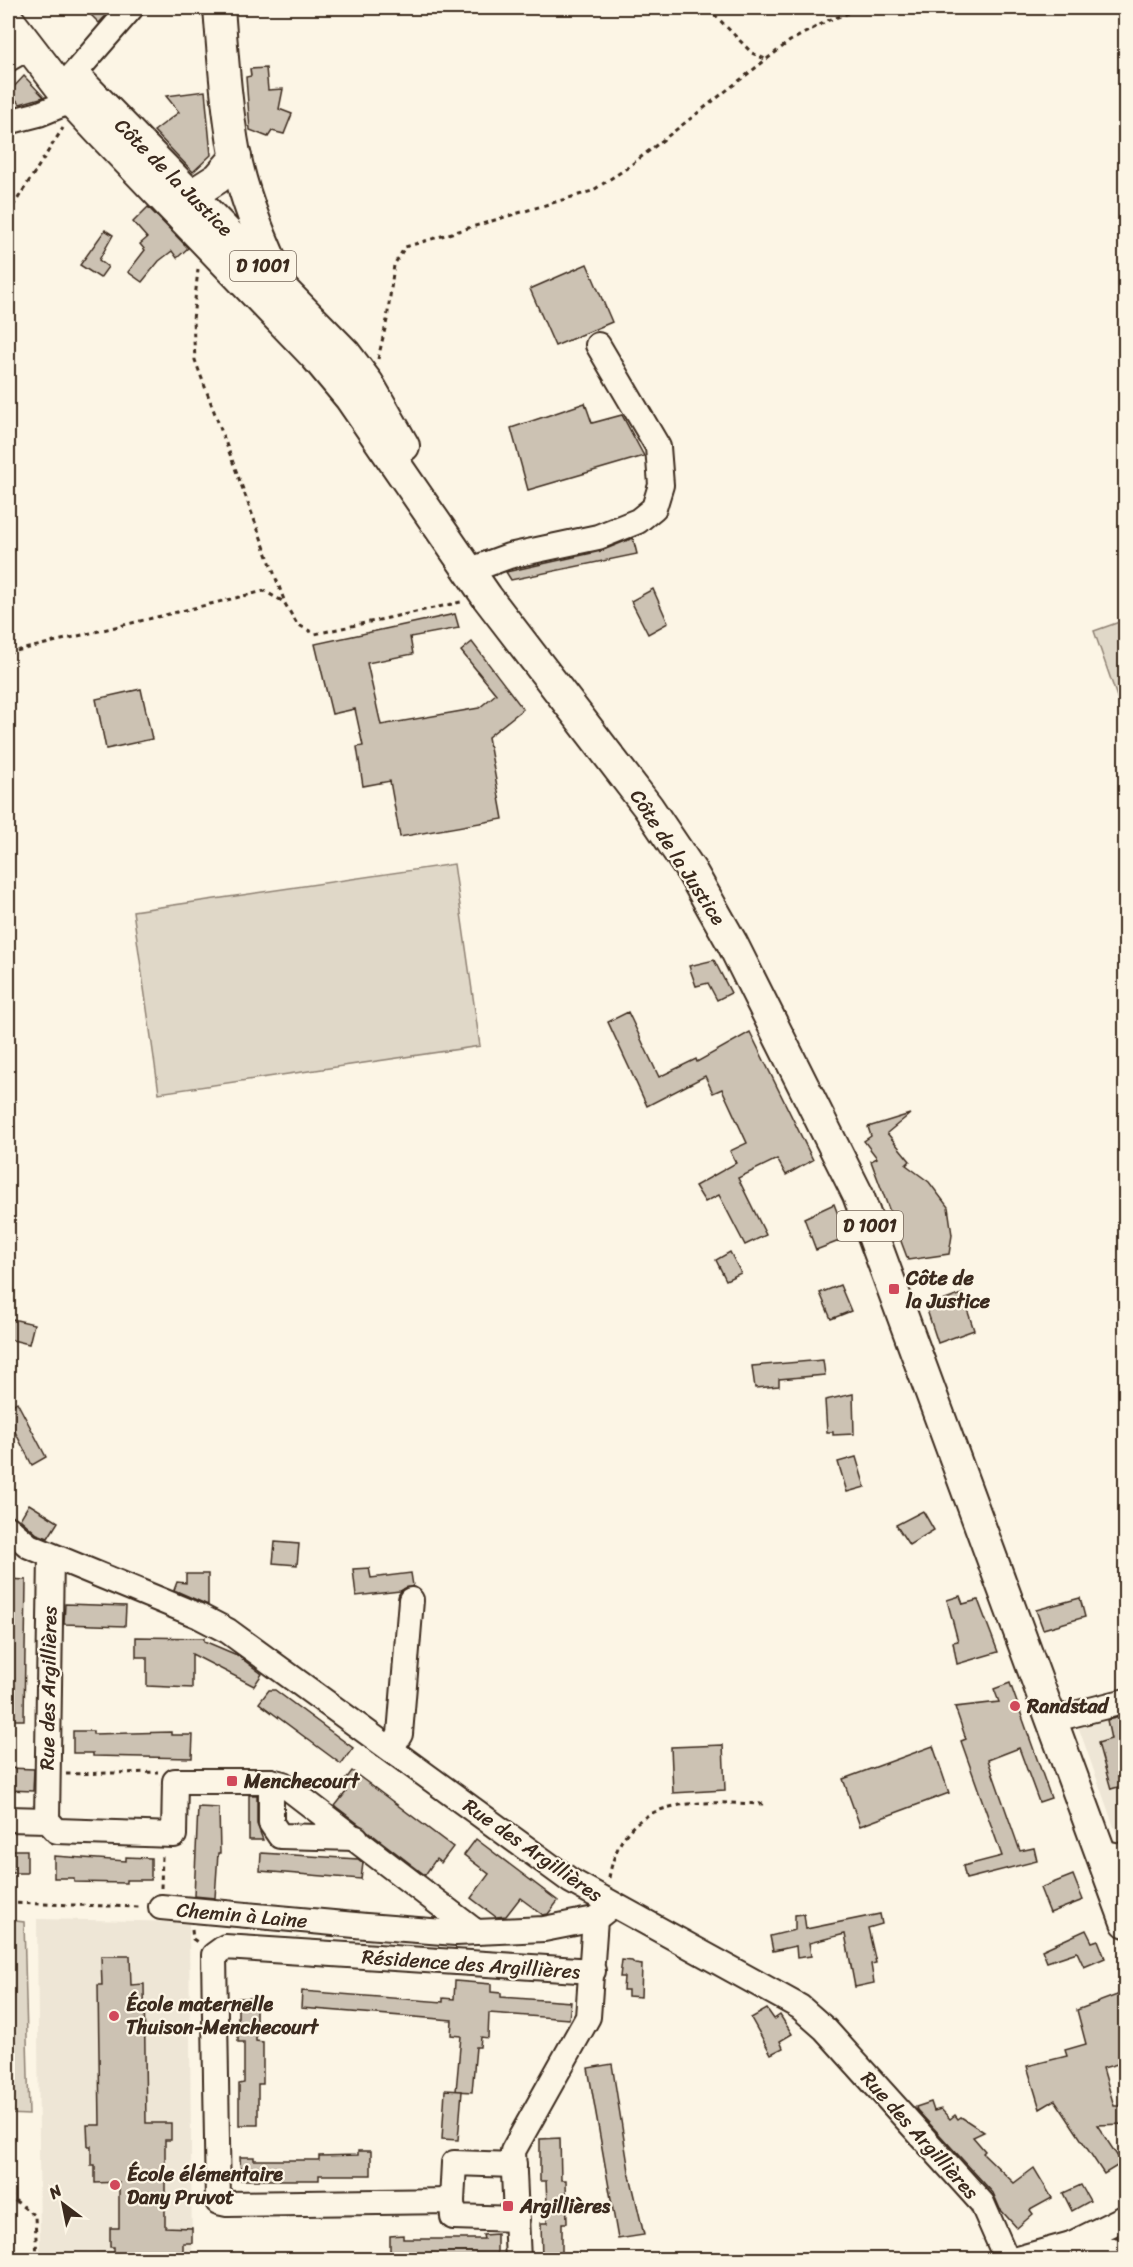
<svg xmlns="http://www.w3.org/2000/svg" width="1133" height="2267" font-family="Sriracha,sans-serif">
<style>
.built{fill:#eee6d6}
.green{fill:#e0d8c8;stroke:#8e8173;stroke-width:1.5}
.building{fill:#ccc2b3;stroke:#3b2a1e;stroke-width:1.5}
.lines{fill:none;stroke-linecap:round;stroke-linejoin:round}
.minor-casing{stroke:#3b2a1e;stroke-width:28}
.major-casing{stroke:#3b2a1e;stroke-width:34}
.path{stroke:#3b2a1e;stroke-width:3;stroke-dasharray:4.5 4.5;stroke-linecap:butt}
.minor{stroke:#fcf5e5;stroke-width:24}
.major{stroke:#fcf5e5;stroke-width:30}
.poi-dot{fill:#d1495b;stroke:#fcf5e5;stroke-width:2}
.labels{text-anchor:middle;stroke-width:4.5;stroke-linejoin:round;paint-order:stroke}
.shield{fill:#fcf5e5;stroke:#75675a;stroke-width:1.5}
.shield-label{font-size:18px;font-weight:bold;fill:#3b2a1e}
.street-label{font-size:20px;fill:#3b2a1e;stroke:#fcf5e5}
.poi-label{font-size:20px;font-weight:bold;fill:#3b2a1e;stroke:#fcf5e5;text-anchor:start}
</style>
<rect width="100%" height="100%" fill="#fcf5e5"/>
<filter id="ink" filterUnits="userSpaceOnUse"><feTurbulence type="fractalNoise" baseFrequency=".0167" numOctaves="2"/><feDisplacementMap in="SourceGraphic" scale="12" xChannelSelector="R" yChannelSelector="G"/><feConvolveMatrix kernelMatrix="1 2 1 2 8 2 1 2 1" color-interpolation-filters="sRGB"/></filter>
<g filter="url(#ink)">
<g class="built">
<path d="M1125,1693V1858L1072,1709Z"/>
<path d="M37,1919L189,1922L192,2259H96L95,2251L40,2254Z"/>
</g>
<g class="green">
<path d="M1125,620H1126L1125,720L1094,631Z"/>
<path d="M454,864L480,1046L159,1093L133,911Z"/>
<path d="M8,1920L24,1922L29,2115L8,2114Z"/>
</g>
<g class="building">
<path d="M84,8H113L99,23Z"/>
<path d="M266,68L268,90L283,89L279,109L292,114L284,134L272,131L268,137L250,130L246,77L251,76L250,69Z"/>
<path d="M24,76L44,97L20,104L9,92Z"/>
<path d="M205,91L211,155L193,172L154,131L179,112L166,96Z"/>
<path d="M148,207L188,248L177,258L172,251L159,261L142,282L128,272L145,250L140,244L147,238L133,222Z"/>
<path d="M105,230L113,235L99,260L108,267L100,278L80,265Z"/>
<path d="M587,264L612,322L555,346L530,289Z"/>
<path d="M585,403L592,423L622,415L644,456L528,490L511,428Z"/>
<path d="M633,538L637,554L511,580L506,572L601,551Z"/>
<path d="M653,589L668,623L648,634L631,601Z"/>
<path d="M455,614L459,628L410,637L413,654L367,663L381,725L479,708L496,694L461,651L472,642L523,709L488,737L503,819L400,837L390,781L363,786L357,747L363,746L355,709L332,714L315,644Z"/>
<path d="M141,689L152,739L106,749L96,699Z"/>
<path d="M714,960L731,993L717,1000L708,983L696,986L689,966Z"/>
<path d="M628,1012L659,1077L696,1059L697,1062L750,1032L813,1160L786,1175L777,1159L738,1178L766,1235L745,1245L719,1195L705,1202L695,1186L736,1163L730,1151L747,1143L722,1089L713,1093L705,1076L647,1106L608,1022Z"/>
<path d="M910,1114L887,1133L910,1161L906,1165L929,1182L948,1207L952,1235L949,1254L908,1260L871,1161L877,1158L864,1141L871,1136L868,1127Z"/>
<path d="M834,1204L847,1238L816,1250L804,1218Z"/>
<path d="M730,1252L741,1273L726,1280L716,1260Z"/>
<path d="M840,1285L851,1311L831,1319L820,1293Z"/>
<path d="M962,1294L974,1330L938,1343L926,1307Z"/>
<path d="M8,1318L34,1324L29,1344L8,1339Z"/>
<path d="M823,1360L825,1375L779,1379V1386L755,1388L752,1366Z"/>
<path d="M853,1394L854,1434L833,1435V1432H827L825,1400Z"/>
<path d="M17,1402L46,1457L32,1465L8,1418V1408Z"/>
<path d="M856,1457L865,1487L847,1492L838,1462Z"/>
<path d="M29,1504L58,1522L48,1538L37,1534L20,1519Z"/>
<path d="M923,1511L934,1530L909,1545L896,1525Z"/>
<path d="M275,1542L299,1544L297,1565L273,1563Z"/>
<path d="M369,1568L371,1578L411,1573L413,1586L400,1591L356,1596L353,1569Z"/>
<path d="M186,1574H208V1605L174,1590L177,1582L186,1583Z"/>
<path d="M8,1579L26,1580L24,1720H8Z"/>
<path d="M960,1596L963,1604L978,1600L998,1652L957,1664L953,1642L958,1641L947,1600Z"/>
<path d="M1080,1598L1085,1617L1043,1629L1036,1610Z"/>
<path d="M65,1604L126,1606L125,1626L64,1624Z"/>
<path d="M136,1637L204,1638V1641L237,1655L262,1674L254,1686L192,1654V1688L147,1686V1657H136Z"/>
<path d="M1010,1683L1051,1798L1039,1802L1019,1748L988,1760L1020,1851L1034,1848L1037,1861L966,1879L963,1866L1002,1856L961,1741L966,1739L955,1707L999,1702L994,1689Z"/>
<path d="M269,1690H275L353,1748L341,1764L259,1703Z"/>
<path d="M1125,1716V1785L1111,1789L1098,1743L1111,1739L1107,1720Z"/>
<path d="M73,1731H93V1734L171,1732V1735H193L192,1758L93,1756V1753H73Z"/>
<path d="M723,1745L725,1790L673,1793L671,1747Z"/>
<path d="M933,1746L949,1793L860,1826L843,1779Z"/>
<path d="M8,1768L34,1769L33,1791L8,1790Z"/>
<path d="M352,1771L453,1847L441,1863L436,1859L425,1875L335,1806L346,1792L340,1787Z"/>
<path d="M249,1795H257V1824L263,1840H249Z"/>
<path d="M198,1807L219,1808L220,1853H218L215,1898L194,1896Z"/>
<path d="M476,1839L558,1901L548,1914L543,1915L520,1898L506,1916L496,1917L471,1898L489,1874L464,1855Z"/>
<rect x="8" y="1850" width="19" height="23"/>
<path d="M261,1853L358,1859L363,1863L361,1879L260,1871Z"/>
<path d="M54,1856L126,1861V1857L151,1858V1880H126V1883L74,1882V1878H54Z"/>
<path d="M1073,1875L1083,1900L1050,1913L1040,1888Z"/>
<path d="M804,1914L806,1929L880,1914L882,1924L868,1928L876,1963L871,1964L874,1983L855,1987L845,1934L809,1943L811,1956L797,1958L796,1946L773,1951L770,1936L795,1930V1915Z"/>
<path d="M1086,1930L1092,1942L1098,1940L1105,1958L1084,1967L1077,1952L1047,1962L1042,1950Z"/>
<path d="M101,1956H130L131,1985L144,1984L146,2123H171V2140H165V2227L192,2228V2243H183V2252H153V2259H114V2247H110V2228H119V2182L95,2183V2165H91V2146H88L87,2125H100L98,1985H102Z"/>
<path d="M622,1960L632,1961L635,1964L642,1965L641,1997L628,1996V1990H623L624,1977H620Z"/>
<path d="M455,1981L491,1984V1992L501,1993V1997L571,2002L569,2019L489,2013L488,2038L481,2037L480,2047H476L472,2092L456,2091L461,2036L451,2035L452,2020L301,2008L302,1991L443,2002V1998L454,1999Z"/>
<path d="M1125,1992V2062L1103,2068L1114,2106H1125V2124L1097,2125L1122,2163L1104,2174L1055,2100L1040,2109L1027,2066L1067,2056L1065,2050L1086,2044L1077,2010Z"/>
<path d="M238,1998H256V2041L263,2042V2084H258V2125H239V2084L244,2083V2042H238Z"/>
<path d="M767,2009L774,2019L780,2015L792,2034L780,2041L783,2048L771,2054L751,2018Z"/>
<path d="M612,2064L629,2171L644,2235L618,2239L588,2068Z"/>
<path d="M445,2090L462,2091L458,2140L442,2139Z"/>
<path d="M931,2102L934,2111L941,2109L950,2119L955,2115L958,2119L961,2117L984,2132L973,2137L985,2151L983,2153L1014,2183L1034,2168L1052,2198L1030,2210L1033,2214L1017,2228L1000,2209L993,2193L917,2110L916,2107Z"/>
<path d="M560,2138L561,2180H566L567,2223H562V2259H542L541,2223H547V2203L546,2181H540V2139Z"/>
<path d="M358,2151H371V2175H319V2180H241L240,2157H254V2160H319V2156L358,2155Z"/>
<path d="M1081,2185L1090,2201L1072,2211L1063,2193Z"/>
<path d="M497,2234V2258L390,2259V2236L403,2235V2239H484L483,2235Z"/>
</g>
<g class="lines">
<g class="minor-casing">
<g id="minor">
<path d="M8,59L29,47"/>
<path d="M73,75L131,8"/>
<path d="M8,122L39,114L71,101"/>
<path d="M468,571L509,556L598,537L638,521L654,508L661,485L658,447L598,345"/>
<path d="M8,1528L29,1546L199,1616L228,1631L571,1881L800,2007L825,2029L982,2203L1007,2260"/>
<path d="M1051,1720L1126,1701"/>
<path d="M391,1749L400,1734L411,1600"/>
<path d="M271,1781V1823L280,1836L356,1838"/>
<path d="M8,1819L47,1820L57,1831L174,1835L175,1781H271L283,1784L476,1932L544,1929L595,1919L613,1905"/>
<path d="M47,1820L51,1556"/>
<path d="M1100,1852L1120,1856L1126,1860"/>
<path d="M161,1907L366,1926L456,1933L476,1932"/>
<path d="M452,2201L454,2163L514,2165"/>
<path d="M517,2219L453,2217L452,2201L227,2204L218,2202L214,1955L225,1947L593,1971"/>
<path d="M1071,2244L1126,2252"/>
<path d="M518,2260L513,2151L588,2017L595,1919"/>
<path d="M1013,2260L1071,2244L1126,2217"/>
</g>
</g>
<g class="major-casing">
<g id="major">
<path d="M219,8C223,57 226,106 235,154C243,194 259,234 276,271"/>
<path d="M8,19L71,101L99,131L315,356L350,398L487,597L648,807L692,872L732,943L858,1195L1126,1922"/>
<path d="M80,82L346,354L368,383L404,446"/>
<path d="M193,194L218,178L236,157"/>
</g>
</g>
<g class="path">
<path d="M708,8L752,53L765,59"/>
<path d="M8,214L63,128"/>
<path d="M198,269L193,320L195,360L284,600"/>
<path d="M378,359L387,320L394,265L405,247L592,191L627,168L790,41L829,20L863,8"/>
<path d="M8,653L264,591L284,602L297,624L315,634L461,602"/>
<path d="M66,1774L158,1772"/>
<path d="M609,1878C624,1790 698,1803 767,1804"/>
<path d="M161,1888L162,1856"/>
<path d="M8,1903L141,1907"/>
<path d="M192,1930L193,1939L200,1944"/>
<path d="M8,2195L35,2216L37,2260"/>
</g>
<use href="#minor" class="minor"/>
<use href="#major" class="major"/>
</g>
</g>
<g class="poi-dot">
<rect x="888" y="1283" width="12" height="12" rx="3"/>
<circle cx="1015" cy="1706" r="6"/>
<rect x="226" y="1775" width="12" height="12" rx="3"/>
<circle cx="114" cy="2016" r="6"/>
<circle cx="115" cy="2185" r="6"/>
<rect x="502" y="2200" width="12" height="12" rx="3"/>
</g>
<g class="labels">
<g class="shield">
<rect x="230" y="251" width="66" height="30" rx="4.5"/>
<rect x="837" y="1211" width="66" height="30" rx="4.5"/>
</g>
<g class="shield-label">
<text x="263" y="272">D 1001</text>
<text x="870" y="1232">D 1001</text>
</g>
<g class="street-label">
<text transform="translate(174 177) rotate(45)" y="7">Côte de la Justice</text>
<text transform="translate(678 857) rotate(57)" y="7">Côte de la Justice</text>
<text transform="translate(48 1688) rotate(-89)" y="7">Rue des Argillières</text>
<text transform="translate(533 1850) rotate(35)" y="7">Rue des Argillières</text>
<text transform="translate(242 1915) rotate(5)" y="7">Chemin à Laine</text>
<text transform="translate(471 1964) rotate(4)" y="7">Résidence des Argillières</text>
<text transform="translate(920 2135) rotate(48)" y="7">Rue des Argillières</text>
</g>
<g class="poi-label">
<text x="906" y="1285">Côte de<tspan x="906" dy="23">la Justice</tspan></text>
<text x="1027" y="1713">Randstad</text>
<text x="244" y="1788">Menchecourt</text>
<text x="126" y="2011">École maternelle<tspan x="126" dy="23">Thuison-Menchecourt</tspan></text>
<text x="127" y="2181">École élémentaire<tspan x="127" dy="23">Dany Pruvot</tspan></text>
<text x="520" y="2213">Argillières</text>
</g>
</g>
<rect width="1133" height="2267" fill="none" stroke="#fcf5e5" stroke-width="30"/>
<rect x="15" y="15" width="1103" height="2237" fill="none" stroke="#3b2a1e" stroke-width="2" filter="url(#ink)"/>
<g transform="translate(63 2204) rotate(328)" stroke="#fcf5e5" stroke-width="4.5" paint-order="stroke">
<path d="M0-4.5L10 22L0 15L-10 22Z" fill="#3b2a1e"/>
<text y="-9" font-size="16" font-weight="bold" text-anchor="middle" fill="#3b2a1e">N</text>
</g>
</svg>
